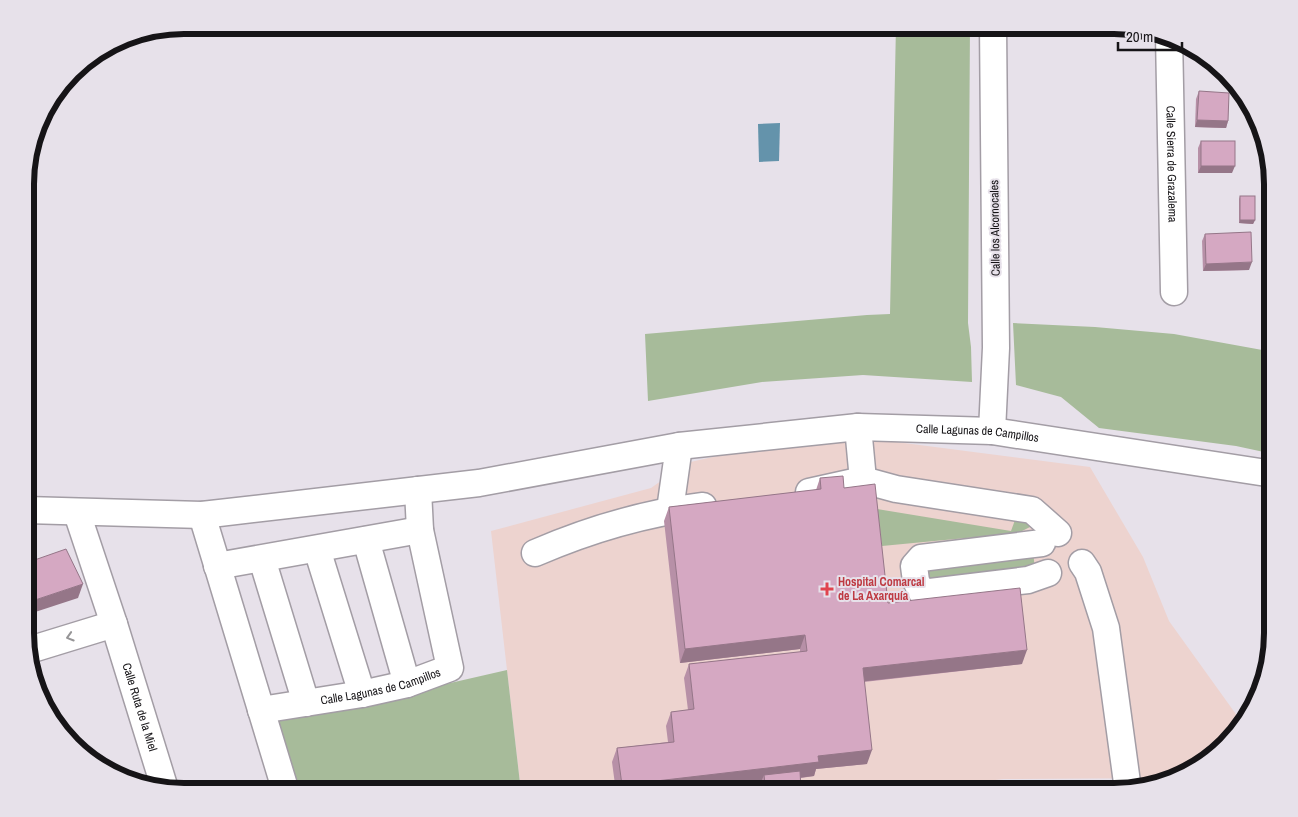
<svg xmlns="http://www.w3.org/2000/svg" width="1298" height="817" font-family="'Archivo Narrow',sans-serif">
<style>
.medical{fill:#edd3cf}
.green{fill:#a7bb9a}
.water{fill:#6493ab}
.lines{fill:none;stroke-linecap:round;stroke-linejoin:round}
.minor-casing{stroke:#a39da5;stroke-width:29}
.minor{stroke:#fff;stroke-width:26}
.wall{fill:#b790a7}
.shaded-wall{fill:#957688}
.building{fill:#d5a8c2;stroke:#957688}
.oneway{stroke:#969597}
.health-dot{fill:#e0444e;stroke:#e7e1ea;stroke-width:2}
.labels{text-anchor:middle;stroke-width:4;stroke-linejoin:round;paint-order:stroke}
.street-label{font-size:12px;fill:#161417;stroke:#e7e1ea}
.health-label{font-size:12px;font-weight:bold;fill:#be3a42;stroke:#e7e1ea;text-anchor:start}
.rim{fill:none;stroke:#161417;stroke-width:6}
</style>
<rect width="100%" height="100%" fill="#e7e1ea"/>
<path class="medical" d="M873,439L1090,467L1143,557L1169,621L1243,724L1194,771L1169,778L1004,779L889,792H521L491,531L651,488L686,463L744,450Z"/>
<g class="green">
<path d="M896,25H970L968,323L971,347L972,382L863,375L762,382L648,401L645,334L867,315L890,314Z"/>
<path d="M1013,323L1095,327L1174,334L1273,352V454L1236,446L1099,428L1061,397L1016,385Z"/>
<path d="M877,509L1011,531L1015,520L1028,522L1032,526L1018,533L882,546Z"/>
<path d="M1033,550L1035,571L925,583L923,561Z"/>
<path d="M507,670L521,792H295L271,714L363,703Z"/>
</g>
<path class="water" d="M780,123L779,161L759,162L758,124Z"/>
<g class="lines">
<g class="minor-casing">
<g id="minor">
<path id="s1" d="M1169,35L1174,292"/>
<path d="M858,427L863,480"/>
<path d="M992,431L996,348L993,25"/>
<path d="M809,492L863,480L896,489L1032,510L1058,533"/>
<path id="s2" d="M26,510L202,515L479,483L679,446L858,427L992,431L1273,474"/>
<path d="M670,510L679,446"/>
<path id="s3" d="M77,513L114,624L165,789"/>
<path d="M202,515L286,792"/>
<path d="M366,540L407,684"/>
<path d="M1042,543L921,558L914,566L916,581L922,593L1028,580L1048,573"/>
<path d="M317,549L362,694"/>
<path d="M535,553C588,530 646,513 703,506"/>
<path d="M262,559L306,703"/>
<path d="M1082,563L1088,572L1106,628L1128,790"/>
<path d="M217,566L420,530"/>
<path d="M26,651L114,624"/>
<path id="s4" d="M261,710L362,694L407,684L450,668L420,530L418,490"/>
</g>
</g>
<use href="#minor" class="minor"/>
</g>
<g class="wall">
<path d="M1199,91L1228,121L1226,128L1195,127L1196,99Z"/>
<path d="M1201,141L1232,173H1198V148Z"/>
<path d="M1240,196L1255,220L1253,224L1239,223V199Z"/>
<path d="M1205,234L1249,270L1203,271L1202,241Z"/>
<path d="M820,478L844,488L888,603L1022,664L864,682L867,764L816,769L814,776L801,778V792H762L761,782L680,792H616L612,762L617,748L668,742L666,726L671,712L688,710L684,678L689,664L800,652V649L680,663L664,521L669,507L816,490Z"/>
</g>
<g class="shaded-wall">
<path d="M1101,25H1115L1120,26L1100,27Z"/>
<path d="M1197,120L1228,121L1226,128L1195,127Z"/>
<path d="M1201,166H1235L1232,173H1198Z"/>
<path d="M1240,220H1255L1253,224L1239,223Z"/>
<path d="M1252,262L1249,270L1203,271L1206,264Z"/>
<path d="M83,584L78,598L26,615V603Z"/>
<path d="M805,635L800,649L680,663L685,649Z"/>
<path d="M1027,650L1022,664L858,682L863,668Z"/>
<path d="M872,750L867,764L816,769L814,776L765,782L764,775L761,782L680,792H619L622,785L818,756Z"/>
</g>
<g class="building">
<path d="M1199,91L1229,93L1228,121L1197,120Z"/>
<rect x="1201" y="141" width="34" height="25"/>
<rect x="1240" y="196" width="15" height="24"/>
<path d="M1251,232L1252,262L1206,264L1205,234Z"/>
<path d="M843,476L844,488L875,484L888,603L1020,588L1027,650L863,668L872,750L818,756L819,762L622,785L617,748L674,742L671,712L694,709L689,664L807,651L805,635L685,649L669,507L821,489L820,478Z"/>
<path d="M66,549L83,584L26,603V563Z"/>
<path d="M800,771L801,790L788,792H766L764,775Z"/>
<path d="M501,781L502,792H471V785Z"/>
</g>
<defs><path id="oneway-chevron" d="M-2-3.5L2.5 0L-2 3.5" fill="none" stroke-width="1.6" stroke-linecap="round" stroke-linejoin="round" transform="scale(1.25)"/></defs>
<use class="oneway" href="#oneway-chevron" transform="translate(70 637) rotate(163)"/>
<path class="health-dot" d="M824.5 581.5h5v5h5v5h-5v5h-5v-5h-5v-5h5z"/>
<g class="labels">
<g class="street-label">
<text dy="4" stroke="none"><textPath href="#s1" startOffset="129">Calle Sierra de Grazalema</textPath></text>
<text transform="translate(995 228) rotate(-91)" y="4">Calle los Alcornocales</text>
<text dy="4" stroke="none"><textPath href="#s2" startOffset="958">Calle Lagunas de Campillos</textPath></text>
<text dy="4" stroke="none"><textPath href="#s4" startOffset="122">Calle Lagunas de Campillos</textPath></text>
<text dy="4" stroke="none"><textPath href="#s3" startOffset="204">Calle Ruta de la Miel</textPath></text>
</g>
<g class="health-label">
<text x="838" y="586">Hospital Comarcal<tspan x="838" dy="14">de La Axarquía</tspan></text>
</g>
</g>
<path d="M0 0H1298V817H0ZM184 34H1114A150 150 0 0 1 1264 184V633A150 150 0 0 1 1114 783H184A150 150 0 0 1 34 633V184A150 150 0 0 1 184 34Z" fill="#e7e1ea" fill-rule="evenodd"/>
<path class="rim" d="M184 34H1114A150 150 0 0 1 1264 184V633A150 150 0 0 1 1114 783H184A150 150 0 0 1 34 633V184A150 150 0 0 1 184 34Z"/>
<path d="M1118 42v8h64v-8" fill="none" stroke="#161417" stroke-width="2.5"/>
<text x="1126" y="42" font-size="15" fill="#161417" stroke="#e7e1ea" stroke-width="4" paint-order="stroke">20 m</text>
</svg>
